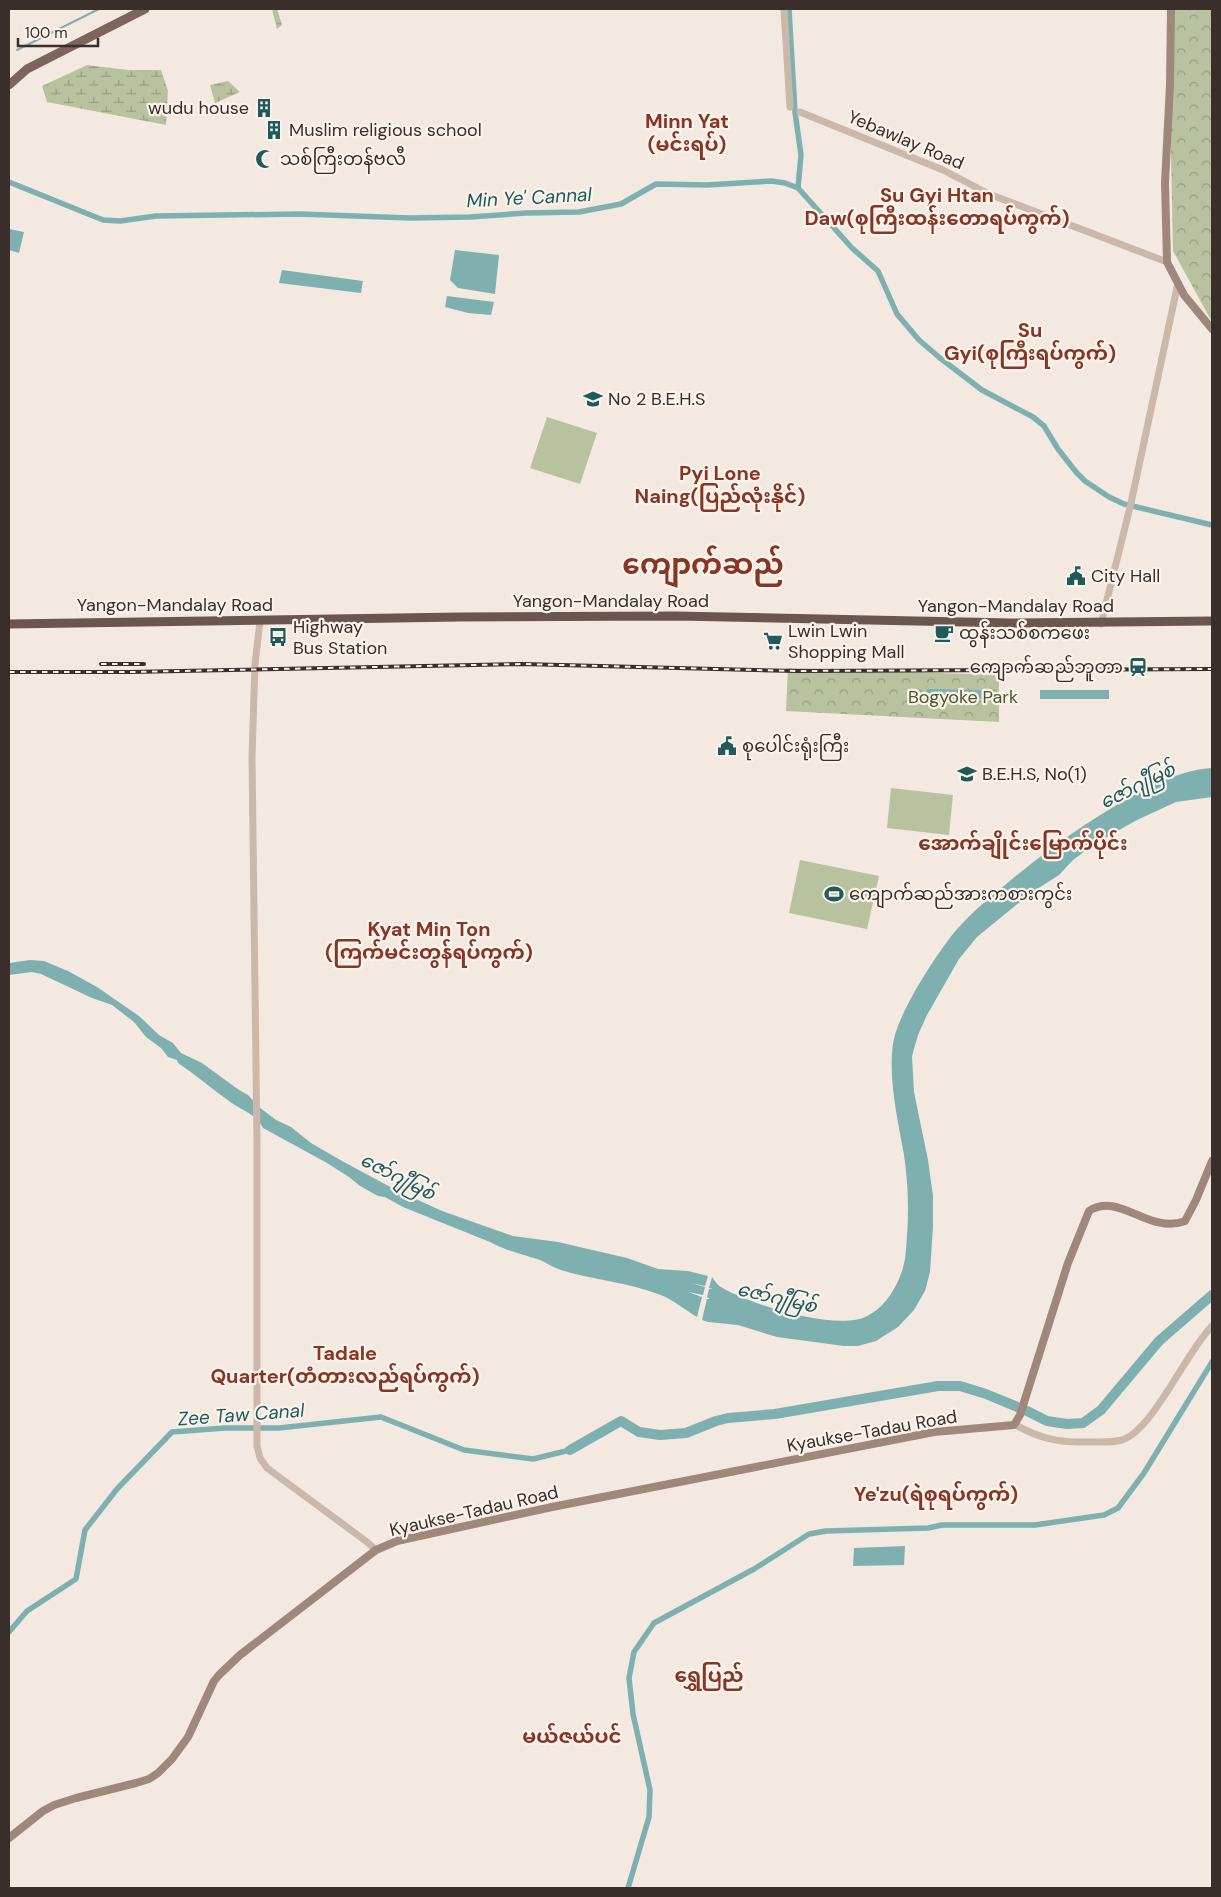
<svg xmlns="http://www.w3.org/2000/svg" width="1221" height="1897" font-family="'DM Sans','Noto Sans Myanmar',sans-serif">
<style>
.wetland{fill:url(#wetland-marsh)}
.park{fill:url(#park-crowns)}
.pitch{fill:#b8c29f}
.water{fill:#7fb0b0}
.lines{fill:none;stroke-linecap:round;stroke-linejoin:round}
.stream{stroke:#7fb0b0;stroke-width:2}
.canal{stroke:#7fb0b0;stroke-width:5.5}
.river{stroke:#7fb0b0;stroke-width:10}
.tertiary{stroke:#cbb8ab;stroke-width:7}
.secondary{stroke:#9f877c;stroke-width:8}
.primary{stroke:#7b655c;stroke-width:9}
.trunk{stroke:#6a564f;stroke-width:9}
.rail-casing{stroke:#392e2a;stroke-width:4}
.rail{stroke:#faf3ec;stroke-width:2;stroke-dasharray:5.5;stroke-linecap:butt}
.labels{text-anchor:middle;stroke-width:4.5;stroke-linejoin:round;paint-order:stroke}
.poi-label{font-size:18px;fill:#392e2a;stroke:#faf3ec;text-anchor:start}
.street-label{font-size:18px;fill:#392e2a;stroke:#faf3ec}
.park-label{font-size:18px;fill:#4b582e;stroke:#faf3ec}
.water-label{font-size:19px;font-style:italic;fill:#205a5b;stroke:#faf3ec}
.quarter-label{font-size:20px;font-weight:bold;fill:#883624;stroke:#faf3ec}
.town-label{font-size:28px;font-weight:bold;fill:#883624;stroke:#faf3ec}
</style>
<defs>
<pattern id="wetland-marsh" width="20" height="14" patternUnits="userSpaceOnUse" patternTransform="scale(1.25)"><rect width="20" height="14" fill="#b8c29f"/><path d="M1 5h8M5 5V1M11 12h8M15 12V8" fill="none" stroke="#979e82"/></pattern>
<pattern id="park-crowns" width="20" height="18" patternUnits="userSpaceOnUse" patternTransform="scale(1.25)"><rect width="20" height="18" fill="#b8c29f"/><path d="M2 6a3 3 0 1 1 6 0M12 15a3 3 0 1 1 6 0" fill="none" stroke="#979e82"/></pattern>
</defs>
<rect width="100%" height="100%" fill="#f3e9e0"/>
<g class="wetland">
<path d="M272,9H277L282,25L277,29Z"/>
<path d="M87,65L128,70H161L168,91L166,125L47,102L42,86Z"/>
<path d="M228,81L240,92L215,103L210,85Z"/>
</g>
<g class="park">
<path d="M1168,9H1212V322L1173,251Z"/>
<path d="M788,668L999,675V722L786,711Z"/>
</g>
<g class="pitch">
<path d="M547,417L597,433L580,484L530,468Z"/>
<path d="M891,788L953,795L949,835L887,828Z"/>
<path d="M800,860L879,876L867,929L789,913Z"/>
</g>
<g class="water">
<path d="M9,229L24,232L19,253L9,250Z"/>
<path d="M455,250L499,255L495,294L458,288L450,280Z"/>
<path d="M282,270L363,281L361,293L279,283Z"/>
<path d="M447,296L494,302L491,315L468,313L445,307Z"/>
<path d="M927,689L984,690L983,699L926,698Z"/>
<rect x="1040" y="690" width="69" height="9"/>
<path d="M1212,768V797L1176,802L1137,820L1096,843L1073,860L1059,875L1031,893L977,937L959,959L927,1015L918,1035L912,1056L914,1092L928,1160L933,1196V1226L930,1272L925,1291L914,1310L898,1327L876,1341L858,1346H844L777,1337L738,1325L708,1322L702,1320L707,1299H710L707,1297L709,1289H713L709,1288L712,1277C715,1281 717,1285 721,1287C749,1304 837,1332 867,1316C884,1308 896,1289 902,1271C906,1260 906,1248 907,1236C909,1209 908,1182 904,1155C898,1121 888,1079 893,1044C897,1014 938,951 958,928C974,910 993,895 1011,880C1049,849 1086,822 1129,798C1154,784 1182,770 1212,768Z"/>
<path d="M30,960L44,961L68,971L97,987L139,1016L159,1035L173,1043L181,1053L202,1063L239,1090L248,1095L259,1107L276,1120L291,1127L311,1143L342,1161L394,1189L442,1211L513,1236L558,1242L627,1258L658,1269L688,1271L708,1276L705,1286L691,1283L705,1287L703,1295L688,1292L702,1297L697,1317C684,1309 672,1299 658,1294C626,1282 593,1280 561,1270C554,1268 547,1263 540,1260C523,1254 506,1251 490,1242L403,1207L385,1197L378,1196L360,1186L349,1177L327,1163L263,1128C257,1114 240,1110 229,1101C212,1089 196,1075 178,1063L177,1060L168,1057L161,1048L146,1037L134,1022L112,1005L92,998L41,974L32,972L9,975V963Z"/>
<path d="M905,1546L904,1565L853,1566L854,1548Z"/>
</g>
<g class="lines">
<path class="stream" d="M17,50L99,9"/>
<g class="canal">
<path d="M789,9L795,112L801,155L798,188"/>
<path d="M9,182L103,220L120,221L156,216L300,214L410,218L470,217L526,213L579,212L621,204L656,184L707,185L771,181L785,183L798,188L852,248L878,271L897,314L919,340L940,358L982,390L1033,417L1044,426L1058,449L1076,472L1085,481L1109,497L1124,504L1212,525"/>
<path d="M9,1632L27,1611L76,1579L85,1530L117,1489L172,1432L225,1428H279L381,1417L464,1450L533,1459L570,1450"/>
<path d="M628,1888L649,1817L650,1790L633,1714L629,1678L634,1652L654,1623L754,1569L809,1534L826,1531L928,1528L942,1525H1035L1104,1515L1118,1508L1144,1473L1212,1362"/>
</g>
<path class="river" d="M570,1450L621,1421L639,1432L660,1435L686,1433L716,1421L728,1418L775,1414L938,1386H960L986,1394L1027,1411L1047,1421L1067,1424L1083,1423L1101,1410L1159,1341L1212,1295"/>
<g class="tertiary">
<path d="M784,9L790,107"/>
<path d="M800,112L943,170L989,194L1167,262"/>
<path d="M260,621L255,664L252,757L257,1143V1446L260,1458L267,1468L367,1542L376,1550"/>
<path d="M1101,624L1131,503L1178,283"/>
<path d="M1014,1424C1038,1438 1059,1443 1087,1442C1098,1442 1111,1443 1122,1440C1153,1430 1186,1352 1212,1326"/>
</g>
<g class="secondary">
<path d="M1171,9L1170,85L1165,183L1167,262L1184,295L1212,329"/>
<path d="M9,1838L43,1811L54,1805L76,1798L136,1783L149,1779L158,1773L172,1759L188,1737L214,1681L219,1675L240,1655L376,1550L397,1541L552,1507L934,1432L1014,1425L1020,1415L1068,1263L1089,1211C1119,1191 1149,1235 1185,1221L1196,1200L1212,1161"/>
</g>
<path class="primary" d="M9,85L27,69L145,9"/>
<path class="trunk" d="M9,624L459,617L676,616L1011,623L1212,621"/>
<g class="rail-casing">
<g id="rail">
<path d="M101,664H144"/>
<path d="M9,672H130L522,664L796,671L1212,669"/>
</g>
</g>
<use href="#rail" class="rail"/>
</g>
<defs>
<g id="building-bare" transform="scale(1.5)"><path d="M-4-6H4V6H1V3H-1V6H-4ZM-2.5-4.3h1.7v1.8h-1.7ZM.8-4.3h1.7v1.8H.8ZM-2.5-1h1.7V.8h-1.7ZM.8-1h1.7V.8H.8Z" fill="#205a5b" stroke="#faf3ec" stroke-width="2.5" paint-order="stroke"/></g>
<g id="mosque-bare" transform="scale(1.5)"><path d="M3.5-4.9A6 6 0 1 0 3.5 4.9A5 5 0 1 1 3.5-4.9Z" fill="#205a5b" stroke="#faf3ec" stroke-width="2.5" paint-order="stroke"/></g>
<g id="school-bare" transform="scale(1.5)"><path d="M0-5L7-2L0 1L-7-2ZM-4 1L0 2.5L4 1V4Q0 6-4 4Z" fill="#205a5b" stroke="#faf3ec" stroke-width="2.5" paint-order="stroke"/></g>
<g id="civic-bare" transform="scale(1.5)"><path d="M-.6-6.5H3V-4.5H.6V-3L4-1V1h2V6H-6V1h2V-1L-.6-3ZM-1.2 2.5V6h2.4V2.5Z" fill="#205a5b" stroke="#faf3ec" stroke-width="2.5" paint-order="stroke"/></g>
<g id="cafe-bare" transform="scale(1.5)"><path d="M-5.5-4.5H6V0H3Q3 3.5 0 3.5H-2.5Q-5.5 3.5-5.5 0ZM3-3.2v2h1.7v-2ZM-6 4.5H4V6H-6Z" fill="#205a5b" stroke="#faf3ec" stroke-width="2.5" paint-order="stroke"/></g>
<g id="bus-bare" transform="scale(1.5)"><path d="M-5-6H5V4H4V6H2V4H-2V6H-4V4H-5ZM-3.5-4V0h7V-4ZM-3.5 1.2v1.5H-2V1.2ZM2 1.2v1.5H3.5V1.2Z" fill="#205a5b" stroke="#faf3ec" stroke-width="2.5" paint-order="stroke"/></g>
<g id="supermarket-bare" transform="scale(1.5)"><path d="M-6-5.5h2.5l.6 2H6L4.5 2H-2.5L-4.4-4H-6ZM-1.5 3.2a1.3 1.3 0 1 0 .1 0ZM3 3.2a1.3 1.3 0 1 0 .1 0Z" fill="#205a5b" stroke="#faf3ec" stroke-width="2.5" paint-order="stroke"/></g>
<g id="station-bare" transform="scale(1.5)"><path d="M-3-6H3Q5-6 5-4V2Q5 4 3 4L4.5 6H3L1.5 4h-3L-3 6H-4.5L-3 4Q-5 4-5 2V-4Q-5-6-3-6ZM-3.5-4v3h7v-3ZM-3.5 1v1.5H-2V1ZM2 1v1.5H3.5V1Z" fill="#205a5b" stroke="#faf3ec" stroke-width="2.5" paint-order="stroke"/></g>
<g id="stadium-bare" transform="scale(1.5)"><path d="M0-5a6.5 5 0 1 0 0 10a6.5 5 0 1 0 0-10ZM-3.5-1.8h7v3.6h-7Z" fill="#205a5b" stroke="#faf3ec" stroke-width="2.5" paint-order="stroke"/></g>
</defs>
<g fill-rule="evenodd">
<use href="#building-bare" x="264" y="108"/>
<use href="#building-bare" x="274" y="130"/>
<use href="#mosque-bare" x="265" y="159"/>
<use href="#school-bare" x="593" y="399"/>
<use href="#civic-bare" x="1076" y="576"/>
<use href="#cafe-bare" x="944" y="633"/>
<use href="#bus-bare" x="278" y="637"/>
<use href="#supermarket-bare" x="773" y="641"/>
<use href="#station-bare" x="1138" y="667"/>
<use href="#civic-bare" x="727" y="746"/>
<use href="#school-bare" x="967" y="774"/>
<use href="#stadium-bare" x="834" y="894"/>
</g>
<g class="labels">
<g class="poi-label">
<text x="249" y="114" text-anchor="end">wudu house</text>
<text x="289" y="136">Muslim religious school</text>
<text x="280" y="165">သစ်ကြီးတန်ဗလီ</text>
<text x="608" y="405">No 2 B.E.H.S</text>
<text x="1091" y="582">City Hall</text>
<text x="293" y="633">Highway<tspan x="293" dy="21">Bus Station</tspan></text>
<text x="788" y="637">Lwin Lwin<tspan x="788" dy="21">Shopping Mall</tspan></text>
<text x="959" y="639">ထွန်းသစ်စကဖေး</text>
<text x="1123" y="673" text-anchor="end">ကျောက်ဆည်ဘူတာ</text>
<text x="742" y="752">စုပေါင်းရုံးကြီး</text>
<text x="982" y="780">B.E.H.S, No(1)</text>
<text x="849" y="900">ကျောက်ဆည်အားကစားကွင်း</text>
</g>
<g class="street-label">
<text transform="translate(906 140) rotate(23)" y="6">Yebawlay Road</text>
<text x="611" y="607">Yangon-Mandalay Road</text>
<text x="175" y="611">Yangon-Mandalay Road</text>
<text x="1016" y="612">Yangon-Mandalay Road</text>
<text transform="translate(872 1431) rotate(-10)" y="6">Kyaukse-Tadau Road</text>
<text transform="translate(474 1511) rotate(-13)" y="6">Kyaukse-Tadau Road</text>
</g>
<g class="park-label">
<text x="963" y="703">Bogyoke Park</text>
</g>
<g class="water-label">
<text transform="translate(529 197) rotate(-3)" y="7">Min Ye' Cannal</text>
<text transform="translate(1137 785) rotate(-26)" y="7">ဇော်ဂျီမြစ်</text>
<text transform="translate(398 1176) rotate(27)" y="7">ဇော်ဂျီမြစ်</text>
<text transform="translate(777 1297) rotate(13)" y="7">ဇော်ဂျီမြစ်</text>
<text transform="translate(241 1414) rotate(-4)" y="7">Zee Taw Canal</text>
</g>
<g class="quarter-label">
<text x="687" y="128">Minn Yat<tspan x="687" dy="23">(မင်းရပ်)</tspan></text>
<text x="937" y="202">Su Gyi Htan<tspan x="937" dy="23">Daw(စုကြီးထန်းတောရပ်ကွက်)</tspan></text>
<text x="1030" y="337">Su<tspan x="1030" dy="23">Gyi(စုကြီးရပ်ကွက်)</tspan></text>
<text x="720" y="480">Pyi Lone<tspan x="720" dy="23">Naing(ပြည်လုံးနိုင်)</tspan></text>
<text x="1023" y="850">အောက်ချိုင်းမြောက်ပိုင်း</text>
<text x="429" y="936">Kyat Min Ton<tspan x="429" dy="23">(ကြက်မင်းတွန်ရပ်ကွက်)</tspan></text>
<text x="345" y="1360">Tadale<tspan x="345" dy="23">Quarter(တံတားလည်ရပ်ကွက်)</tspan></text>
<text x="936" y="1501">Ye'zu(ရဲစုရပ်ကွက်)</text>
<text x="709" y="1682">ရွှေပြည်</text>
<text x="572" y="1743">မယ်ဇယ်ပင်</text>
</g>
<g class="town-label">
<text x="703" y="574">ကျောက်ဆည်</text>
</g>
</g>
<rect width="1221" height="1897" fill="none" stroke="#392e2a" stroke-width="20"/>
<path d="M18 38v8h80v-8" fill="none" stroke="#392e2a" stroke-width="2.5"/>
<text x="25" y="38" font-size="15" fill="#392e2a" stroke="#faf3ec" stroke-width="4" paint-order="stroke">100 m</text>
</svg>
